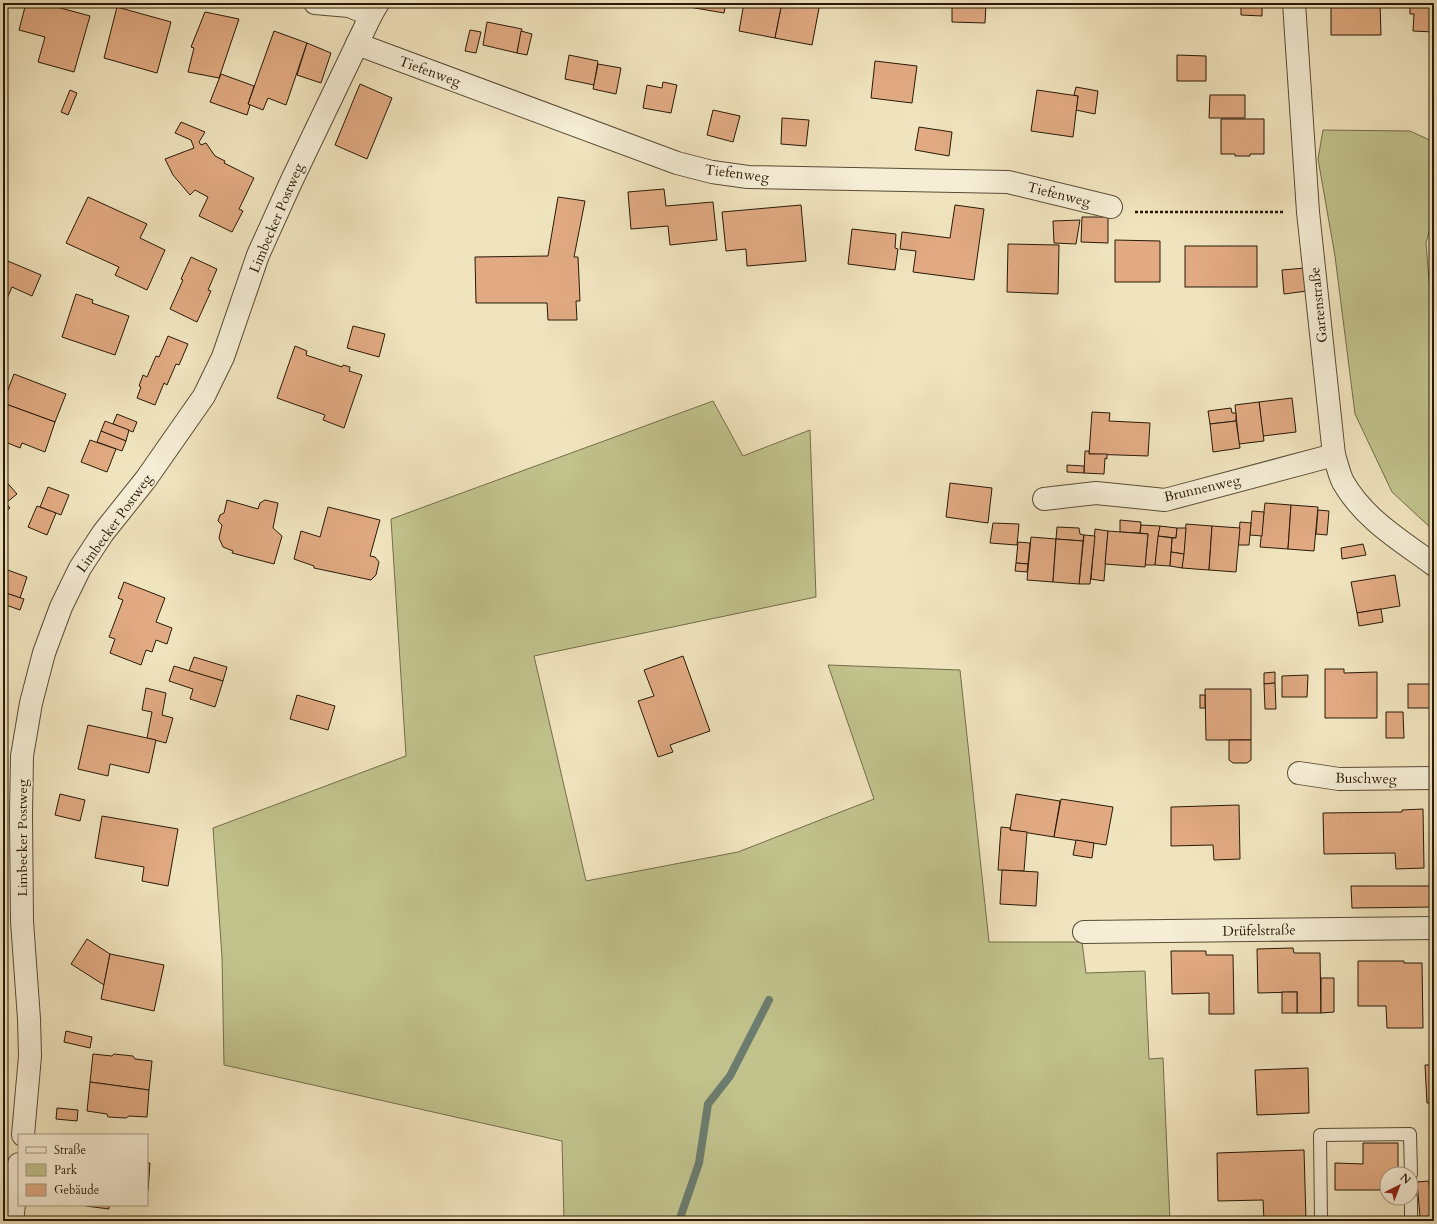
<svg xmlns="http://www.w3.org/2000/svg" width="1437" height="1224" font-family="Cardo,serif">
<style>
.green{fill:#c1c28c;stroke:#746e49}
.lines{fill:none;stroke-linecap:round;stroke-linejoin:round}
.stream{stroke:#6c7c6e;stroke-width:8}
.building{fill:#e1aa82;stroke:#281a06}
.service-casing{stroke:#5a4c34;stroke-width:14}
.minor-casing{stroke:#5a4c34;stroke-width:24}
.path{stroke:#281a06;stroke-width:2.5;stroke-dasharray:3 2;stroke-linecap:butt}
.service{stroke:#f5edd5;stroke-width:12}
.minor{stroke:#f5edd5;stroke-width:22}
.labels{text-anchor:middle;stroke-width:3.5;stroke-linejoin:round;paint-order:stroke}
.street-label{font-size:14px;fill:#281a06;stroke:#f5edd5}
</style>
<rect width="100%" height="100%" fill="#f0e4be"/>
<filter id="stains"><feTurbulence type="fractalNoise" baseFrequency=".005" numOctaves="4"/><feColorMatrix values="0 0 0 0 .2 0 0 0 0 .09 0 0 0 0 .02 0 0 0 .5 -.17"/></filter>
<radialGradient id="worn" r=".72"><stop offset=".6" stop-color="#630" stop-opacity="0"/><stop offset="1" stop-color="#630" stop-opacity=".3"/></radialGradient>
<g class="green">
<path d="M1323,130L1410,131L1434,142V213L1426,243L1434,341V531L1392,492L1355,414L1335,256L1318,159Z"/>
<path d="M713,401L743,456L810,430L816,597L534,656L586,881L738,852L874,799L828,665L960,670L989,942H1082L1086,973L1145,971L1149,1059L1163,1058L1170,1221H564L562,1141L224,1065L222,957L213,828L406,756L391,519Z"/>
</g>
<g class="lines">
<path class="stream" d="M679,1221L699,1163L708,1104L730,1076L769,1000"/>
</g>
<g class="building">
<path d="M3,3H8L3,23Z"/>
<path d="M26,3H42L90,16L74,72L38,62L45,37L19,30Z"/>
<path d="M671,3H696L695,8Z"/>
<path d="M696,3H726L724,13L695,8Z"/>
<path d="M744,3H782L775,38L739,31Z"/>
<path d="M782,3H820L812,45L775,38Z"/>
<path d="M952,3H986L985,23L952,22Z"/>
<path d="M1241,3H1262V16L1241,15Z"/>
<path d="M1331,3H1380L1381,35H1331Z"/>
<path d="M1410,3H1434V32L1413,31L1414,14H1410Z"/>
<path d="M117,7L171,22L157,73L104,58Z"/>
<path d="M205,12L239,19L219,78L188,72L194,48L191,47Z"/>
<path d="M487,22L522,29L517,53L483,45Z"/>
<path d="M470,30L481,32L476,53L465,51Z"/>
<path d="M274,31L307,43L286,105L268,98L263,110L248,104Z"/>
<path d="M521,31L532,34L527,55L517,53Z"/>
<path d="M307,43L331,53L321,83L297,75Z"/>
<path d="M569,55L598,61L594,85L565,79Z"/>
<path d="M1177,55L1206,56V81H1177Z"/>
<path d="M875,61L917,66L912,103L871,98Z"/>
<path d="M598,64L621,68L616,94L593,89Z"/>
<path d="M221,74L254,86L248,104L250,105L247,115L210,102Z"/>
<path d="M663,82L677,85L671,113L643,108L647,85L662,88Z"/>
<path d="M360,84L392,98L367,159L335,145Z"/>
<path d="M1076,87L1098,91L1095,114L1076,110L1078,96L1074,95Z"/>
<path d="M70,90L77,93L68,115L61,112Z"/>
<path d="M1037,90L1078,96L1073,137L1031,131Z"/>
<path d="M1210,95H1245V118H1209Z"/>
<path d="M713,110L740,116L733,142L707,135Z"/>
<path d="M782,118L809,120L806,146L781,144Z"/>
<path d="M1221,119H1264V154H1250V156H1235V154H1221Z"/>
<path d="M181,122L205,132L199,142L201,145L206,143L215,156L225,161L224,163L254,178L239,209L243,211L232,232L199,216L208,197L195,190L190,195L173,175L165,159L194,148L191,140L175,133Z"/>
<path d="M919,127L952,132L949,156L915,150Z"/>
<path d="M664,189L666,206L713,202L717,240L670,245L668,226L631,229L628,192Z"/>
<path d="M88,197L147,224L140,238L165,250L147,290L115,275L119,267L66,243Z"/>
<path d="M558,197L585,201L574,257H578L580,301H576L577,320H548L547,303H476L475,257L548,256Z"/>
<path d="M801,205L806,261L747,266L746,249L726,251L722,212Z"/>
<path d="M955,205L984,209L974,280L913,272L916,251L900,249L902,232L950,238Z"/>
<path d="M1082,217H1108V243L1081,242Z"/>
<path d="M1080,220L1076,244L1054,243L1053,221Z"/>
<path d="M852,229L896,234L895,248L898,249L895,270L848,264Z"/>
<path d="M1115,240L1160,241V282H1115Z"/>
<path d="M1008,244L1059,245L1058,294L1007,292Z"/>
<rect x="1185" y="246" width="72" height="41"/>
<path d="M191,257L217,269L208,290L211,291L197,322L170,309L183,280L181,279Z"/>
<path d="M3,259L41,275L32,296L12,287L3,308Z"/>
<path d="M1305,268L1307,291L1284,294L1282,270Z"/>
<path d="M76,294L93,300L92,303L129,316L115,355L62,337Z"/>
<path d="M353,326L385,334L379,357L347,348Z"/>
<path d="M168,336L188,344L179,365L176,364L167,385L164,383L155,405L137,398L141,387L139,386L143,375L147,377L156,356L159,357Z"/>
<path d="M295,346L307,351L306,355L342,367L343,365L350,367L349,371L362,375L344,428L323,420L325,415L277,398Z"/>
<path d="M14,374L66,394L55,422L3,403Z"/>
<path d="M1292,398L1296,432L1263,436L1259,402Z"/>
<path d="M1259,402L1264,441L1239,444L1235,405Z"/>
<path d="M3,403L55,422L45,452L22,443L20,448L3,441Z"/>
<path d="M1231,408L1232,413H1236V421L1210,424L1208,411Z"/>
<path d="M1092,412L1110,413L1109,421L1150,423L1148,456L1089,454Z"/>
<path d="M117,414L137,422L133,432L113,424Z"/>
<path d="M105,421L129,430L126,441L101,431Z"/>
<path d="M1236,421L1240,448L1213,452L1210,424Z"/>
<path d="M101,431L126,441L122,451L97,442Z"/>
<path d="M90,440L116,449L107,472L81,462Z"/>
<path d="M1085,451H1089V454H1107V459L1105,458L1104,474L1084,473Z"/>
<path d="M1067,465L1084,466V473L1067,472Z"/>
<path d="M3,478L17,494L6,503L10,508L3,513Z"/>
<path d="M950,483L992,488L988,523L946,517Z"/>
<path d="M48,487L69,495L61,515L40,507Z"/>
<path d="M227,500L258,509L260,503L265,500L278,503L273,528L282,536L274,564L232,553L233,551L223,547L219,538L222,525L218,521L220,515L224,513Z"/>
<path d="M1265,503L1291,505L1288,549L1260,547Z"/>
<path d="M1291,505L1318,507L1314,551L1288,549Z"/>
<path d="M37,506L56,513L47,535L28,527Z"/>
<path d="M328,507L380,520L370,556L375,557L379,562L376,575L371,580L314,568V566L294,559L301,531L320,537Z"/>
<path d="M1318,510L1329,511L1327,535L1316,534Z"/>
<path d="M1252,511L1264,512L1262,536L1250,535Z"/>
<path d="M1120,520L1141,522L1140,533L1120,532Z"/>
<path d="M1240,522L1251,523L1249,545H1238Z"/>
<path d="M993,523L1019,524L1017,545L990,543Z"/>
<path d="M1186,524L1212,526L1209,570L1182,568Z"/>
<path d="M1141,525L1160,526L1155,565H1145L1148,534L1140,533Z"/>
<path d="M1160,526L1177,528L1176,538L1158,536Z"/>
<path d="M1212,526L1240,528L1236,572L1209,570Z"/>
<path d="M1057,527L1079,528L1080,534L1084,535L1083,541L1056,539Z"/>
<path d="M1177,528H1186L1184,554L1171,552L1172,538H1176Z"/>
<path d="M1095,529L1108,531L1104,581L1091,579Z"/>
<path d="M1108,531L1148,534L1145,567L1105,564Z"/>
<path d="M1084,535L1095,536L1090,584H1079Z"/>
<path d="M1158,536L1172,538L1170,566L1155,565Z"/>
<path d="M1031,537L1056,539L1053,582L1027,580Z"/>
<path d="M1056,539L1083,541L1079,584L1053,582Z"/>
<path d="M1018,542L1030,543L1028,564L1016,563Z"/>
<path d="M1363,544L1366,555L1342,559L1341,548Z"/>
<path d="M1171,552L1184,554L1182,568L1170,566Z"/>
<path d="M1016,563L1028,564L1027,572L1015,571Z"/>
<path d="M5,569L27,577L20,598L3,592V576Z"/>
<path d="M1395,575L1400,606L1357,613L1351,582Z"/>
<path d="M124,582L165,598L156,622L172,628L167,644L156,640L152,652L146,650L141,665L110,653L115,639L109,637L123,600L118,598Z"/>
<path d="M3,592L24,599L20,610L3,604Z"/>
<path d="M1381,609L1383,622L1359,626L1357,613Z"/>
<path d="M683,656L710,731L670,745L673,752L658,757L638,701L654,696L644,670Z"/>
<path d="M194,657L227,667L223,681L189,671Z"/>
<path d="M174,666L223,681L215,707L190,699L193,689L169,681Z"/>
<path d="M1325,669H1344V673L1377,672V718H1325Z"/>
<path d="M1275,672V683L1264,684V673Z"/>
<path d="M1308,675L1307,697H1282V676Z"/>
<path d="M1275,683L1276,709H1265L1264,684Z"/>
<rect x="1408" y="684" width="26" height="24"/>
<path d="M146,688L166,693L162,715L173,718L166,743L147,738L152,712L142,710Z"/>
<path d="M1205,689H1251V740H1206Z"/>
<path d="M297,695L335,706L328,730L290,719Z"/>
<rect x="1200" y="695" width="5" height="13"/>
<path d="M1386,712H1403L1404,738H1386Z"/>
<path d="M88,725L156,740L149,773L110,764L108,776L78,769Z"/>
<path d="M1229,740H1251V760L1247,763H1233L1229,760Z"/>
<path d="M60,794L85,800L80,821L55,815Z"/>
<path d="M1016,794L1060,801L1054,837L1010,830Z"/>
<path d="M1061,799L1113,807L1106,845L1054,837Z"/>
<path d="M1239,805L1240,859L1214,860L1213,845L1171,846V807Z"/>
<path d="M1423,809L1424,868L1396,869L1395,853L1324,854L1323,813L1402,812V810Z"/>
<path d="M102,816L178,829L168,886L142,881L144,867L95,858Z"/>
<path d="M1001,827L1010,828V830L1027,832L1024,871L998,870Z"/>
<path d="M1076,840L1094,843L1092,858L1073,855Z"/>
<path d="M1002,870L1038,872L1036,906L1000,904Z"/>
<path d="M1351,886H1434V907L1352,908Z"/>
<path d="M87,939L110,954L104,985L71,964Z"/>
<path d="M1293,948L1294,953H1320L1321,1013H1297V992L1258,993L1257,949Z"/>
<path d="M1171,951H1206V955H1233L1234,1014H1209V993L1172,994Z"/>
<path d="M110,954L164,965L154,1011L101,999Z"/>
<path d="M1358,961H1404V963H1422L1423,1028H1387L1386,1006H1358Z"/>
<path d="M1321,978H1334V1012L1321,1013Z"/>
<rect x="1282" y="992" width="15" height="21"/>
<path d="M66,1031L92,1037L90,1048L64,1042Z"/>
<path d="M93,1054L112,1056L114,1054L133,1056L135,1059L152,1061L149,1090L90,1082Z"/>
<path d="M1425,1065H1434V1103H1427Z"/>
<path d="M1308,1068L1309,1113L1257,1115L1255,1070Z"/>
<path d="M90,1082L149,1090L147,1117L129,1116L126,1118L108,1117L107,1114L87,1111Z"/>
<path d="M57,1108L78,1110L77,1121L56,1119Z"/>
<path d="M1363,1143H1398V1174H1387V1190H1335V1163L1363,1164Z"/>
<path d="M1304,1150L1306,1221H1264L1263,1200L1218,1201L1217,1153Z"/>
<path d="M147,1163H150L148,1191H147Z"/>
<path d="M1429,1181L1431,1216L1420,1217L1417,1182Z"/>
<path d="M86,1205H109V1209L86,1206Z"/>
</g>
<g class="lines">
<g class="service-casing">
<g id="service">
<path d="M1411,1198V1221"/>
<path d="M1321,1221L1320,1135L1410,1134L1411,1174"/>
</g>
</g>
<g class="minor-casing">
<g id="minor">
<path d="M315,3L349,6L371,15"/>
<path d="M1294,3L1308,212L1334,455C1337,464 1339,474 1343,482C1364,519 1400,540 1434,565"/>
<path d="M357,44L677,163L712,172L748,177L1008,182L1111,207"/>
<path d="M1044,499L1096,493L1165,500L1334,455"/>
<path d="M1299,773L1339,779L1434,778"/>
<path d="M1084,932L1434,928"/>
<path d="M23,1135L30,1056L29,1019L22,921L21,814L22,756L31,703L44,653L61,607L80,568L103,533L146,479L204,396L223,357L258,255L291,182L371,15L378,3"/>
<path d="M12,1221L19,1164"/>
</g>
</g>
<path class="path" d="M1135,212H1284"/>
<use href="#service" class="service"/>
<use href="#minor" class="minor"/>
</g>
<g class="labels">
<g class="street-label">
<text transform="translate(430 71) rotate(20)" y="5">Tiefenweg</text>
<text transform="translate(737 173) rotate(7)" y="5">Tiefenweg</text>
<text transform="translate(1059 194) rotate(14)" y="5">Tiefenweg</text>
<text transform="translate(276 218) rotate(-67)" y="5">Limbecker Postweg</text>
<text transform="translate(1318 305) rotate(-96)" y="5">Gartenstraße</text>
<text transform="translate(1202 488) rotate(-13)" y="5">Brunnenweg</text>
<text transform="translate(114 523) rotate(-54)" y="5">Limbecker Postweg</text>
<text transform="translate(1366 778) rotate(1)" y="5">Buschweg</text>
<text transform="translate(22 838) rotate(-90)" y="5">Limbecker Postweg</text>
<text transform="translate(1259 930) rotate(-1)" y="5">Drüfelstraße</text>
</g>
</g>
<rect width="1437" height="1224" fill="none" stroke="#f0e4be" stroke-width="16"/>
<rect x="4" y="4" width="1429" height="1216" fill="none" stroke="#281a06" stroke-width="2"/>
<rect x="8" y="8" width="1421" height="1208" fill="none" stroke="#281a06"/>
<rect x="18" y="1134" width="130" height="72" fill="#f5edd5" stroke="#a39982"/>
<rect x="26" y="1147" width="20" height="6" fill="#f5edd5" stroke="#a39982"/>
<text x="54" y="1154" font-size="12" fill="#281a06">Straße</text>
<rect x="26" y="1164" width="20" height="12" fill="#c1c28c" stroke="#a39982"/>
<text x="54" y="1174" font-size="12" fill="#281a06">Park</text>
<rect x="26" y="1184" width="20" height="12" fill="#e1aa82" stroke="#a39982"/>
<text x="54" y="1194" font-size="12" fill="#281a06">Gebäude</text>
<g transform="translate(1399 1186) rotate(42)"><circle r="19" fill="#f5edd5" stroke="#a39982"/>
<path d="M0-3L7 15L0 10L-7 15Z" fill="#8f2418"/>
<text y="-6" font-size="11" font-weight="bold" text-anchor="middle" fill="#281a06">N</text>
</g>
<rect width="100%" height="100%" filter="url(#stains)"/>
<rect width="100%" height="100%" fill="url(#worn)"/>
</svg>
